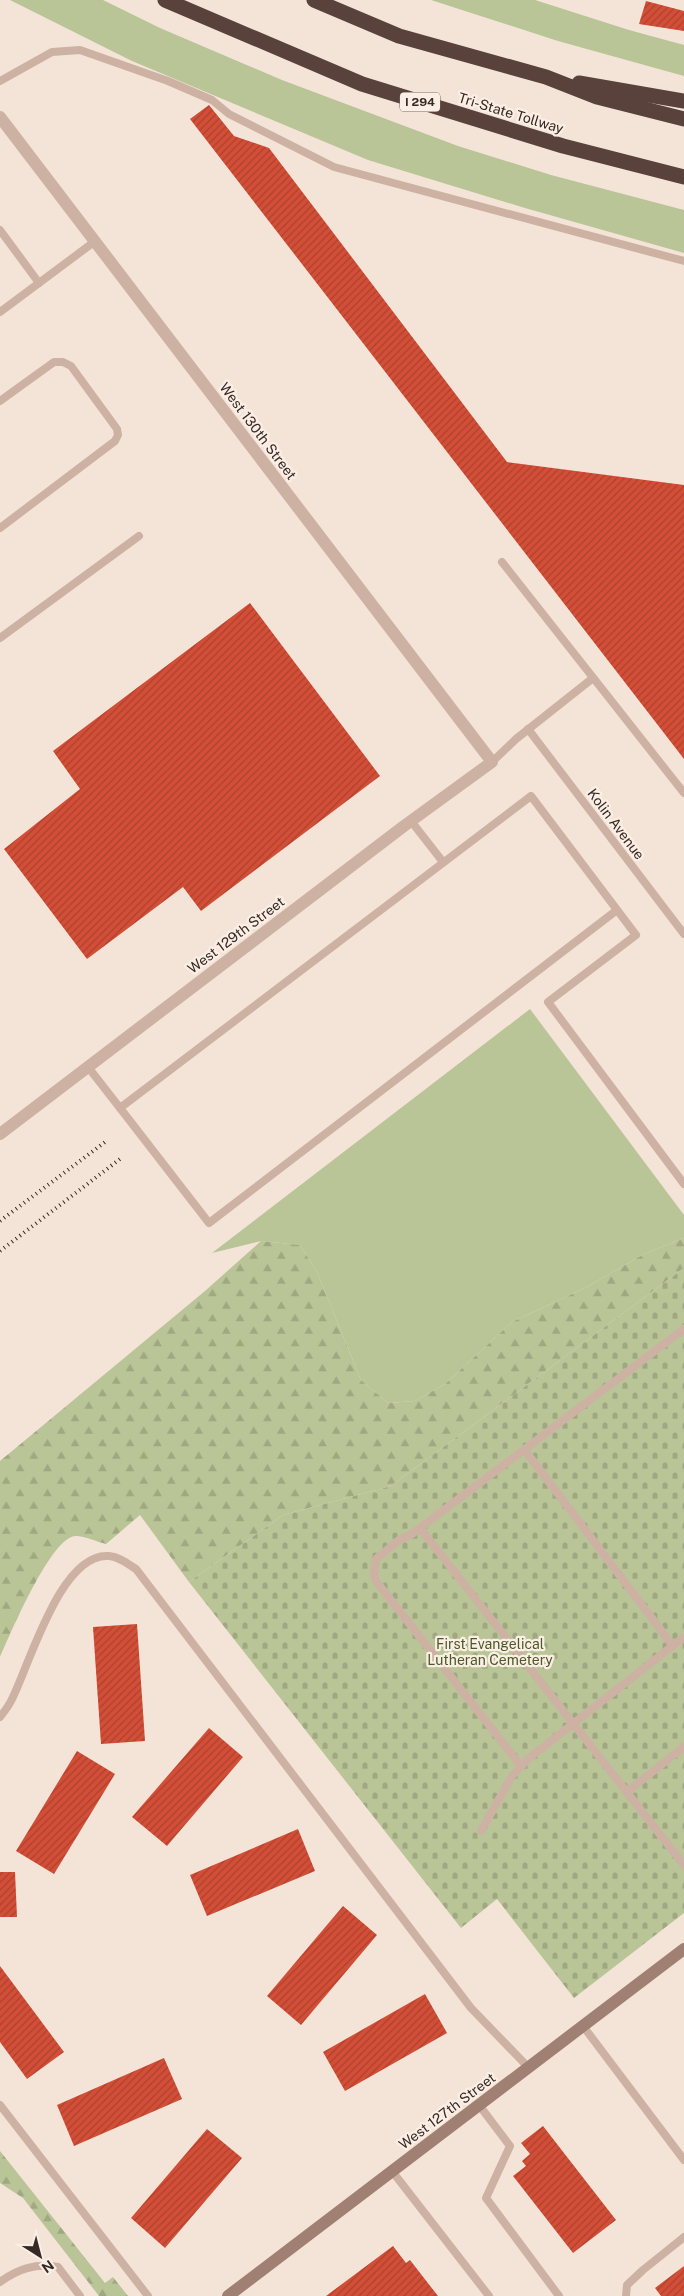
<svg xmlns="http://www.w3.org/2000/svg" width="684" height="2296" font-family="'Public Sans',sans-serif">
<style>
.grass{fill:#b9c497}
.forest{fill:url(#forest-firs)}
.cemetery{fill:url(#cemetery-stones)}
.building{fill:url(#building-hatch)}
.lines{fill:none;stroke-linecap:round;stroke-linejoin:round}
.lane{stroke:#cdb2a3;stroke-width:8}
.street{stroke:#cdb2a3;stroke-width:12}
.secondary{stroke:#a18074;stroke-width:12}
.highway{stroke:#59423c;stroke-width:15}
.rail{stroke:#372926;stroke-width:4;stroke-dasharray:1 4;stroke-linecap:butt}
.labels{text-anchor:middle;stroke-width:4.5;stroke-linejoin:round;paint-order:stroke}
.shield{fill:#fbefe5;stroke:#72645f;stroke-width:1}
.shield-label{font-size:12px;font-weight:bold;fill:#372926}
.street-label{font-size:14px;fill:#372926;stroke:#fbefe5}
.park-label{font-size:14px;fill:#4b5827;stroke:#fbefe5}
</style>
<defs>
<pattern id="forest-firs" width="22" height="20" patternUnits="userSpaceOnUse" patternTransform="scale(1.25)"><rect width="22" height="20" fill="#b9c497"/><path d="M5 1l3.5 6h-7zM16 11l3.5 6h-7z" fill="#a0a882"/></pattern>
<pattern id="cemetery-stones" width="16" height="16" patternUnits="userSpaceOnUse" patternTransform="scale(1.25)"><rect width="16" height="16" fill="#b9c497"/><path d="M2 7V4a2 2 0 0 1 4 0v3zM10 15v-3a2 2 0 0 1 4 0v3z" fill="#a0a882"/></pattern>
<pattern id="building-hatch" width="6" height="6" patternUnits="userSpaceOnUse" patternTransform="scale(1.25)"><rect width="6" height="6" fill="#d34e37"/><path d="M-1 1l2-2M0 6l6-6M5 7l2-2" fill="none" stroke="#ac412e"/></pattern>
</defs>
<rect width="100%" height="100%" fill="#f4e4d8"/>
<g class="grass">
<path d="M10,0H103L160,28L282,80L458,146L551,175L684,210V253L525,208L368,160L132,61Z"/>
<path d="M431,0H535L629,30L684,45V76L558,41Z"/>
<path d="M530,1009L684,1215V1238L644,1254L585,1288L512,1322L445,1384L415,1401L388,1403L361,1380L317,1272L300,1245L261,1241L212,1253Z"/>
</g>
<g class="forest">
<path d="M684,1238V1268L391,1486L283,1515L189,1582L140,1515L106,1544C97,1542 85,1536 76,1536C51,1536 10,1635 0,1657V1461L205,1291L261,1241L300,1245L317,1272L361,1380L388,1403L415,1401L445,1384L512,1322L585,1288L644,1254Z"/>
<path d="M0,2151L105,2283L113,2277L128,2296H99L23,2198L0,2183Z"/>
</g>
<path class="cemetery" d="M684,1268V1913L574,1998L497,1899L461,1928L189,1582L283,1515L391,1486Z"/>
<g class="building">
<path d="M646,1L684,11V31L639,24Z"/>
<path d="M209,105L234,136L269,148L507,462L684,485V759L190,119Z"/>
<path d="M250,603L380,776L201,911L183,887L87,959L4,849L80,789L53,751Z"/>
<path d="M137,1624L145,1741L101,1744L93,1627Z"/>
<path d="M209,1728L243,1757L167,1846L132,1817Z"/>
<path d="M77,1751L115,1774L54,1874L16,1851Z"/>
<path d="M298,1829L315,1871L207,1916L190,1875Z"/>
<path d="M0,1872H15L17,1917H0Z"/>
<path d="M343,1906L377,1935L301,2025L267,1996Z"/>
<path d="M0,1966L64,2052L27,2079L0,2042Z"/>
<path d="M425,1994L447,2033L345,2091L323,2052Z"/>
<path d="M164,2058L182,2099L74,2146L57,2105Z"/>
<path d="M543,2126L616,2220L573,2253L513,2176L526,2166L522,2161L530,2154L521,2143Z"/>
<path d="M207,2129L242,2158L165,2248L131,2218Z"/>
<path d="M393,2246L406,2263L410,2260L438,2296H326Z"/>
<path d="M684,2266V2296H661L655,2288Z"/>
</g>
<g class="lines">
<g class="lane">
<path d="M0,81L52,52L80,50L168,81L212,100L229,114L334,167L684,261"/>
<path d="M0,230L39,283"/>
<path d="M0,312L94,242"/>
<path d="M0,401L54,362H63L71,366L117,429L118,435L115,441L0,528"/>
<path d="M502,562L684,793"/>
<path d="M0,638L139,536"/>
<path d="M528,729L684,934"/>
<path d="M492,762L516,739L593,678"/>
<path d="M411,821L443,862"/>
<path d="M617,910L209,1223L120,1108L531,796L636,935L548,1002L684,1184"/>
<path d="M88,1067L120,1108"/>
<path d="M524,1449L673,1646"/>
<path d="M420,1528L684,1865"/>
<path d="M0,1717C4,1712 8,1707 11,1701C29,1667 60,1552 109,1556C120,1557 128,1564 136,1569L471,2008L528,2067"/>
<path d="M521,1766L376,1581L374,1574L376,1559L399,1540L412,1534L684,1329"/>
<path d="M628,1791L684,1747"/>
<path d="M481,1831L512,1776L528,1759L684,1637"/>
<path d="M583,2026L684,2160"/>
<path d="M0,2105L148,2296"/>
<path d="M479,2105L510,2146L486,2198L559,2296"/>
<path d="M392,2171L489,2296"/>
<path d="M0,2282C18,2269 35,2263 58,2267L80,2296"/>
<path d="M626,2296L627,2285L643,2270L684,2237"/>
</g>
<path class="street" d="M0,117L492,762L404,826L0,1134"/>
<path class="secondary" d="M228,2296L684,1949"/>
<g class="highway">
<path d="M165,0L362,84L563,146L684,177"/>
<path d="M314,0L399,36L546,77L597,97L684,119"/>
<path d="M579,83L684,101"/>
</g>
<g class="rail">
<path d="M0,1221L105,1142"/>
<path d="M0,1251L120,1159"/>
</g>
</g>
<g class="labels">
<rect class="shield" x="400" y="92.5" width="40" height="19" rx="4"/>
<g class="shield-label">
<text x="420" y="106">I 294</text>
</g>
<g class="street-label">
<text transform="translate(511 113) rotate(17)" y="5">Tri-State Tollway</text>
<text transform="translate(258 431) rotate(53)" y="5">West 130th Street</text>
<text transform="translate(616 824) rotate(53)" y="5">Kolin Avenue</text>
<text transform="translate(236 935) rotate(-37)" y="5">West 129th Street</text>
<text transform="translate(447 2111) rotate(-37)" y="5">West 127th Street</text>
</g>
<g class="park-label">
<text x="490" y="1649">First Evangelical<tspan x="490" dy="16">Lutheran Cemetery</tspan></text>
</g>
</g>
<g transform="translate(40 2256) rotate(144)" stroke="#fbefe5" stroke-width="4" paint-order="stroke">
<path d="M0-4L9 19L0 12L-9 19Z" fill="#372926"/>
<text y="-8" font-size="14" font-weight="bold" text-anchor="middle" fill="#372926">N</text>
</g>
</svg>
